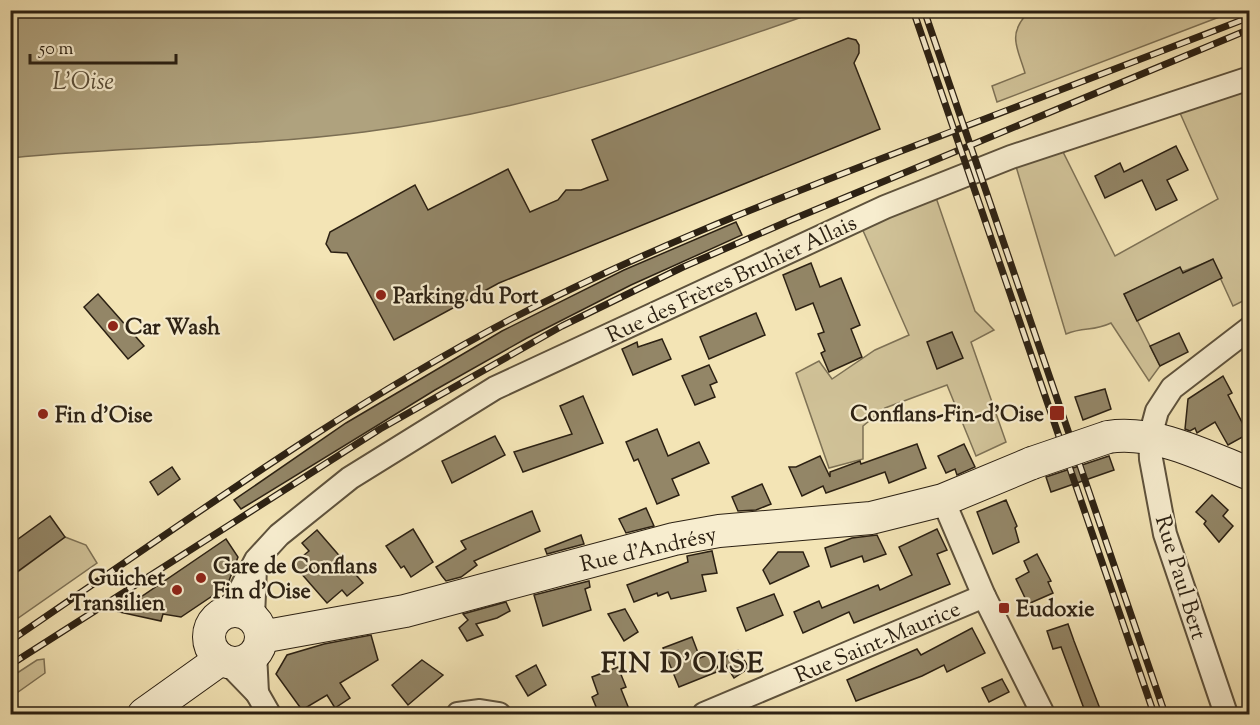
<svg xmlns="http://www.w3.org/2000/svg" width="1260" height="725" font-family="'Sorts Mill Goudy',serif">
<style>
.green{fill:#d1c399;stroke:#7e7256;stroke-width:1.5}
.water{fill:#afa27e;stroke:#7b6e53;stroke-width:1.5}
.building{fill:#938667;stroke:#2c2113;stroke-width:1.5}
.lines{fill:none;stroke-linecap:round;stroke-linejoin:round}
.street-casing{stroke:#5e523c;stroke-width:26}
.secondary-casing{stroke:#2c2113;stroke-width:34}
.street{stroke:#f7edcf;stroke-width:22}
.secondary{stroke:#f7edcf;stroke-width:32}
.rail-casing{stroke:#2c2113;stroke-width:7}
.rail{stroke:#f7edcf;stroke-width:4.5;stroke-dasharray:14;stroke-linecap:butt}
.secondary-bridge-casing{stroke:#2c2113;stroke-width:34;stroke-linecap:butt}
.secondary-bridge{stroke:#f7edcf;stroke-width:32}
.poi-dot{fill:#8f2418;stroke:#f7edcf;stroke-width:2}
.labels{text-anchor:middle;stroke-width:4.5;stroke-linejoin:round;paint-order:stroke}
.street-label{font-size:22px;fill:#2c2113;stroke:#f7edcf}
.poi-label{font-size:22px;font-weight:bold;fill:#2c2113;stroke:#f7edcf;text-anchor:start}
.water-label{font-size:24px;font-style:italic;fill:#5a4e38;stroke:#f7edcf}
.district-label{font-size:28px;font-weight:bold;letter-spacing:1.5px;fill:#2c2113;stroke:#f7edcf}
</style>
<rect width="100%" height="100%" fill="#f3e4b5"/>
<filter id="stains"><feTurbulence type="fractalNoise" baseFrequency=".00333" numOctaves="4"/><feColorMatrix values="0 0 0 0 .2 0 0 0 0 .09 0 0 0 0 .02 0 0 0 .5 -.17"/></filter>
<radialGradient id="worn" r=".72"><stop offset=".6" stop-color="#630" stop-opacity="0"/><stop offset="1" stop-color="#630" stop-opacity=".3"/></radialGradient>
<g class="green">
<path d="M1054,11V10L1235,11L997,102L992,86L1025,73C1018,49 1008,36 1025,16Z"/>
<path d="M1249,90V298L1233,306L1212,260C1183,273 1153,280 1124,294L1160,366L1149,381L1111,323C1092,332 1085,326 1066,334L1015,163L1062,150L1115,256L1218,199L1180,113Z"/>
<path d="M931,183L975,311L994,330L971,342L1006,442L976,456L947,385L885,408L863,426V459L829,468L796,373L819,361L832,379L875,350L909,335L861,226Z"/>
<path d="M65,537L86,545L97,563L11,623V577Z"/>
<path d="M44,659L45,673L11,697V677L37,660Z"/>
</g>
<path class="water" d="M10,11L11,10L819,11C670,64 521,112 364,132C246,147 128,146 11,158Z"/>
<g class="building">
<path d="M848,38L856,40L859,45V53L854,63L880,129L499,283L394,340L347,253L331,252L326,244L330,232L415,185L428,210L508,169L530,212L558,200L566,190H581L608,180L592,140Z"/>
<path d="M1176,146L1188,170L1167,180L1177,200L1156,210L1142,180L1105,198L1095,176L1120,163L1124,172Z"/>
<path d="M736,222L742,235L631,285L527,338L435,390L241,509L234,500L346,423L502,331L624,270Z"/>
<path d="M1213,259L1222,278L1137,321L1124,294L1180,267L1183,273Z"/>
<path d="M811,263L820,287L841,278L860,325L851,329L862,357L829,372L821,353L825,351L818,334L824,332L813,303L796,310L783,275Z"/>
<path d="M98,294L144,346L128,359L84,307Z"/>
<path d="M756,313L765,335L709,359L700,337Z"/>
<path d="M952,332L963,358L937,369L927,342Z"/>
<path d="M1179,333L1188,352L1160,366L1150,346Z"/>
<path d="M662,339L671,359L633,375L622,349L637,342L638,347Z"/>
<path d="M709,365L717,382L710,385L715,397L695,405L682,376Z"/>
<path d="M1223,376L1232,393L1228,395L1248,434L1228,445L1215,422L1197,433L1195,428L1190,431L1185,429L1188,399Z"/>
<path d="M1105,389L1111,409L1083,420L1075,397Z"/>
<path d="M583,396L603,443L523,472L514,452L572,434L560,406Z"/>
<path d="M657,429L668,456L699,442L709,463L672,479L679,495L657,504L638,459L634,461L626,442Z"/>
<path d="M495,436L505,455L452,483L442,461Z"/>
<path d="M917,444L926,468L889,483L885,472L826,493L823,486L802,496L789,467H796L820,456L830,477V472L860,461L861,464Z"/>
<path d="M964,444L975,467L957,475L955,469L946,473L938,456Z"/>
<path d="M1109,456L1114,470L1051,492L1046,477Z"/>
<path d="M172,467L180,479L158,495L150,482Z"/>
<path d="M762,484L771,504L756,510L738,511L732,497Z"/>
<path d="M1212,495L1228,510L1223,516L1233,526L1219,542L1204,524L1206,521L1196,512Z"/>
<path d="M1006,500L1017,526L1015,528L1019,542L993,554L977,512Z"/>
<path d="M646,508L654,526L626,533L619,519Z"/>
<path d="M532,511L540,531L474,561L477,565L461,577L446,581L442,576L436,567L466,549L461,541Z"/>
<path d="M50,516L65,537L10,577V545Z"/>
<path d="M413,529L433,562L411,577L404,566L401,568L386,546Z"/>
<path d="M937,529L947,550L937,554L950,584L854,623L849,612L803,633L794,612L819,601L822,608L878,585L880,590L912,575L899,547Z"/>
<path d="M317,530L363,583L347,596L342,590L327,603L293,564L309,551L302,543Z"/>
<path d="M581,535L584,544L547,554L545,549Z"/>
<path d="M877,535L886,554L864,562L862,556L831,567L825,548L852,538Z"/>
<path d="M226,539L238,557L227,586L181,617L163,614L161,621L119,612Z"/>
<path d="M712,551L717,573L702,575L706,591L671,599L668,592L658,596L657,593L634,602L627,585L688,562L687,556Z"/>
<path d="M778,552H803L809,566L770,584L763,570Z"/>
<path d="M1037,554L1051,581L1048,582L1053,593L1028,604L1016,579L1029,572L1024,561Z"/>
<path d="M589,581L590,587L585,589L591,610L543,626L534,595Z"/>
<path d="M774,594L783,615L746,631L737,608Z"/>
<path d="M506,602L510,611L497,618L476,624L483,635L467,641L459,628L468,620L463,614Z"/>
<path d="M625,609L638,632L624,641L608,614Z"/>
<path d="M1068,624L1074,641L1102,714H1086L1061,647L1053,649L1047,631Z"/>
<path d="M972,628L985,653L947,672L944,665L922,676L856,701L847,680L917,649L921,655Z"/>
<path d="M371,635L378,660L340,683L350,698L335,708L327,695L302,710L276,674L287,655L324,644Z"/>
<path d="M692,637L700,658L712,653L719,671L679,687L663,648Z"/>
<path d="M738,650L749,668L734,678L722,659Z"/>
<path d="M422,660L443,675L408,705L392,685Z"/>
<path d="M536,665L546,685L528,696L516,676Z"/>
<path d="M618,667L626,687L621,689L631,714H599L592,697L598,694L592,677Z"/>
<path d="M1002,679L1009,692L989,702L982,688Z"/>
</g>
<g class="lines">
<g class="street-casing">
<g id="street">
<path d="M943,500L984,596L1043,714"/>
<path d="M224,613L234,602L256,560L279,535L350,478L495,388L885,207L1011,157L1250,78"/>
<path d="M253,617L255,568"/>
<path d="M255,653L257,693"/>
<path d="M227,662L257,693L269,714"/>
<path d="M458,714L480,711L499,714"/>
<path d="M704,714L984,596"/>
<path d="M1226,714L1165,534L1151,459L1150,437L1157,411L1172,388L1250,328"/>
</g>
</g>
<g class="secondary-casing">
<g id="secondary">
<path d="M1108,437C1156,430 1205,456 1250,474"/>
<circle cx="235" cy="637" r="26"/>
<path d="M261,637L405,611L674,539L719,531L871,518L943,500L1032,463"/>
<path d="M144,714L221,659"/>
</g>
</g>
<use href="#street" class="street"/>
<use href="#secondary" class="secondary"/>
<g class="rail-casing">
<g id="rail">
<path d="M913,10L1154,714"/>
<path d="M924,10L1165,714"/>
<path d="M10,641C174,530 336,411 511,319C636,254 766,203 896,153C1014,107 1132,63 1250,17"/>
<path d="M10,665L380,429L562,326L683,267L791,220L1250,29"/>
</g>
</g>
<use href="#rail" class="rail"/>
<g class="secondary-bridge-casing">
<path id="secondary-bridge" d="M1032,463L1108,437"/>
</g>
<use href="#secondary-bridge" class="secondary-bridge"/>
</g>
<g class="poi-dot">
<circle cx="381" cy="295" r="6"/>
<circle cx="113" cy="326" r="6"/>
<rect x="1049" y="405" width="16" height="16" rx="3"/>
<circle cx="43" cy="414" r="6"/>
<circle cx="201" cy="578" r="6"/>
<circle cx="177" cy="590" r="6"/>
<rect x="998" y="602" width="12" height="12" rx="3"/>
</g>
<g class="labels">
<g class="street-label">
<text transform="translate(731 278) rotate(-25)" y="8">Rue des Frères Bruhier Allais</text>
<text transform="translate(648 548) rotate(-13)" y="8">Rue d'Andrésy</text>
<text transform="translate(1182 577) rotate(73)" y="8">Rue Paul Bert</text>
<text transform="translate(877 641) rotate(-23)" y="8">Rue Saint-Maurice</text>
</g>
<g class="poi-label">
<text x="393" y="303">Parking du Port</text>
<text x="125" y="334">Car Wash</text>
<text x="1044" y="421" text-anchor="end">Conflans-Fin-d'Oise</text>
<text x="55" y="422">Fin d'Oise</text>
<text x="213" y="573">Gare de Conflans<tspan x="213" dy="25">Fin d'Oise</tspan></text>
<text x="165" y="585" text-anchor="end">Guichet<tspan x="165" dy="25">Transilien</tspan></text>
<text x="1016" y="616">Eudoxie</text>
</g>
<g class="water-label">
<text x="83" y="89">L’Oise</text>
</g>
<g class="district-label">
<text x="683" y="672">FIN D'OISE</text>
</g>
</g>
<rect width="1260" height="725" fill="none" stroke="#f3e4b5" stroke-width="36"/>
<rect x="12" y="12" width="1236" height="701" fill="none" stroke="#2c2113" stroke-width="3"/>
<rect x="18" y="18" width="1224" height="689" fill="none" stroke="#2c2113" stroke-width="1.5"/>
<path d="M30 54v9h146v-9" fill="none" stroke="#2c2113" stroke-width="3"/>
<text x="39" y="54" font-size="18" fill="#2c2113" stroke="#f7edcf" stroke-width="4.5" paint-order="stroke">50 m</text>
<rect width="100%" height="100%" filter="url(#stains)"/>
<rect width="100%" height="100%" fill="url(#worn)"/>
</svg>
